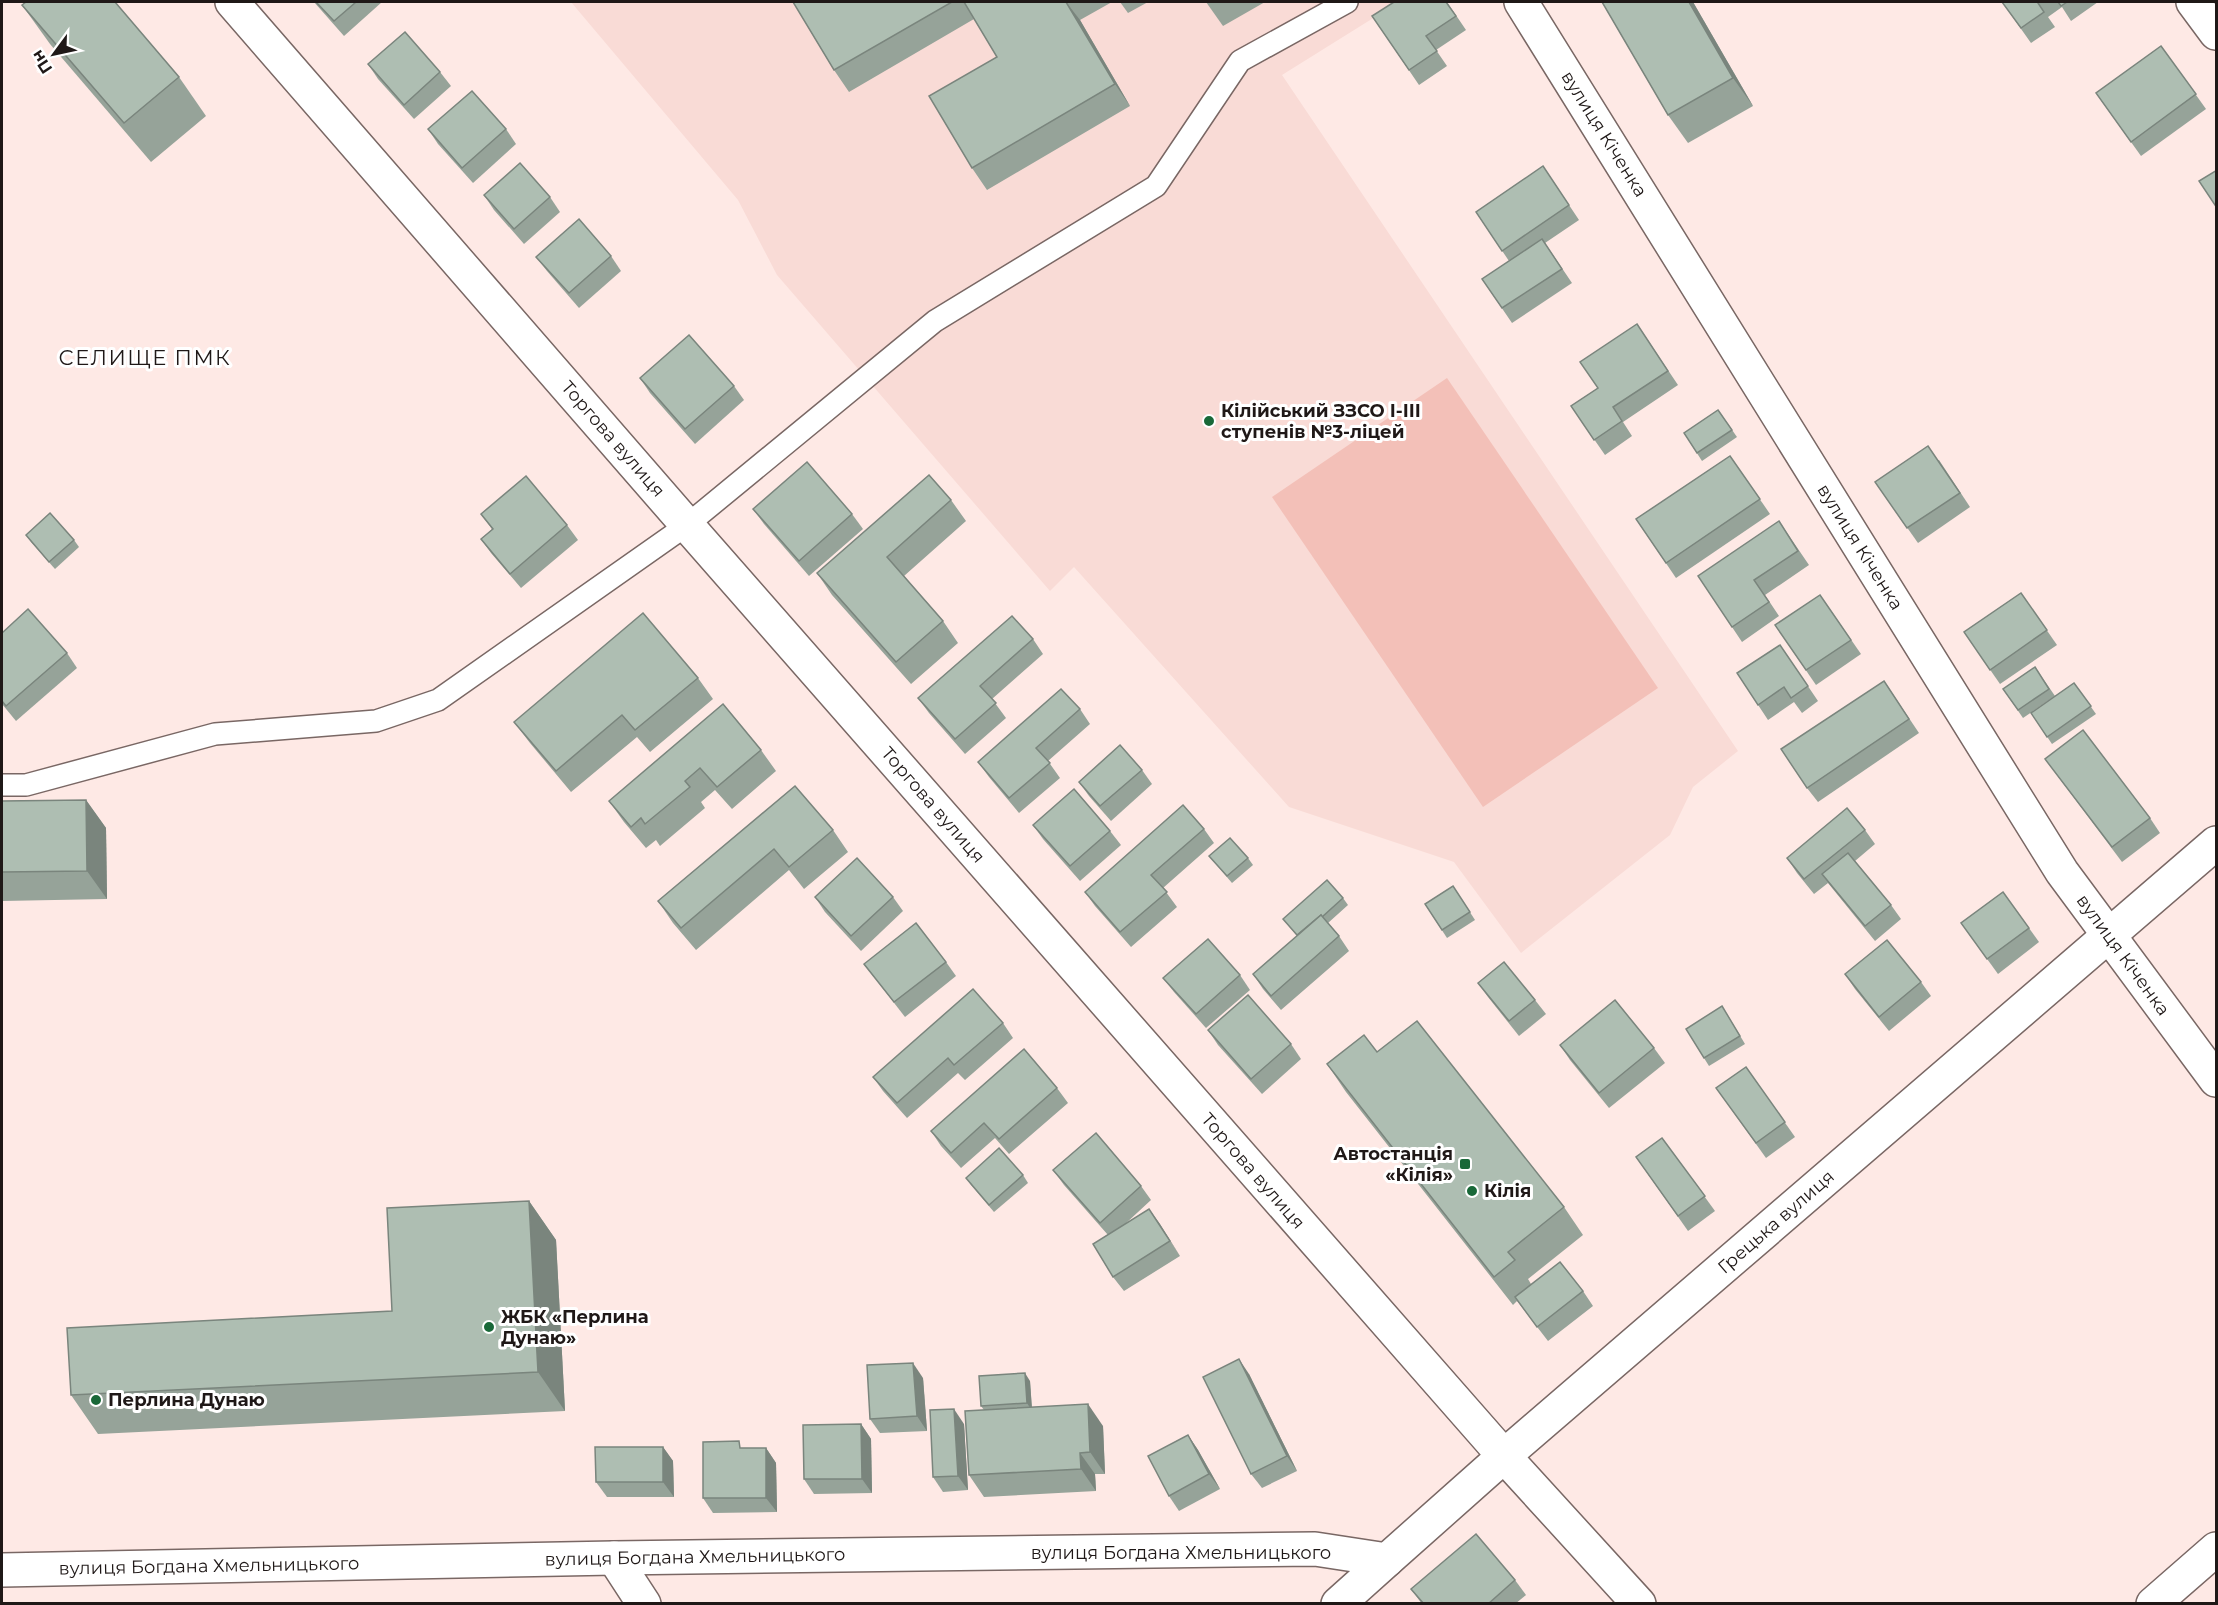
<svg xmlns="http://www.w3.org/2000/svg" width="2218" height="1605" font-family="Montserrat,sans-serif">
<style>
.built{fill:#f9dbd6}
.green{fill:#f3c0b8}
.lines{fill:none;stroke-linecap:round;stroke-linejoin:round}
.service-casing{stroke:#796764;stroke-width:24}
.minor-casing{stroke:#796764;stroke-width:36}
.secondary-casing{stroke:#796764;stroke-width:36}
.service{stroke:#fff;stroke-width:21}
.minor{stroke:#fff;stroke-width:33}
.secondary{stroke:#fff;stroke-width:33}
.wall{fill:#96a399}
.shaded-wall{fill:#7a857d}
.building{fill:#aebeb2;stroke:#7a857d;stroke-width:1.5}
.poi-dot{fill:#196838;stroke:#fff;stroke-width:2}
.labels{text-anchor:middle;stroke-width:6;stroke-linejoin:round;paint-order:stroke}
.street-label{font-size:18px;fill:#1f1817;stroke:#fff}
.poi-label{font-size:18px;font-weight:bold;fill:#1f1817;stroke:#fff;text-anchor:start}
.quarter-label{font-size:21px;letter-spacing:1.5px;fill:#1f1817;stroke:#fff}
</style>
<rect width="100%" height="100%" fill="#fee9e5"/>
<path class="built" d="M571,2H1399L1282,75L1738,751L1693,787L1670,835L1521,953L1454,862L1289,807L1074,567L1050,591L777,275L738,200Z"/>
<path class="green" d="M1447,378L1658,688L1483,807L1272,497Z"/>
<g class="lines">
<g class="service-casing">
<path id="service" d="M2,785H26L215,734L376,721L438,700L687,525L935,321L1156,186L1240,61L1347,2"/>
</g>
<g class="minor-casing">
<g id="minor">
<path d="M232,2L687,525L1504,1456L2216,843"/>
<path d="M1521,2L2062,872L2216,1080"/>
<path d="M2193,2L2216,33"/>
<path d="M614,1558L644,1604"/>
<path d="M1338,1604L1387,1560"/>
<path d="M2153,1604L2216,1549"/>
</g>
</g>
<g class="secondary-casing">
<path id="secondary" d="M2,1570L614,1558L1315,1549L1387,1560L1504,1456L1639,1604"/>
</g>
<use href="#service" class="service"/>
<use href="#minor" class="minor"/>
<use href="#secondary" class="secondary"/>
</g>
<g class="wall">
<path d="M314,2H382L344,36Z"/>
<path d="M793,2H1112L1080,20L1130,106L987,190L972,168L997,57L974,19L849,92L834,70Z"/>
<path d="M1120,2H1148L1128,13Z"/>
<path d="M1206,2H1265L1223,26Z"/>
<path d="M1447,2L1466,30L1436,50L1447,66L1419,85L1372,16Z"/>
<path d="M1602,2H1693L1753,106L1688,143L1668,115Z"/>
<path d="M2002,2H2098L2071,21L2062,7L2048,17L2055,27L2031,43Z"/>
<path d="M22,5L179,77L206,116L151,162L50,44Z"/>
<path d="M2161,46L2206,109L2141,156L2096,93Z"/>
<path d="M368,64L440,72L451,86L414,119L378,79Z"/>
<path d="M428,129H506L516,144L473,183L438,144Z"/>
<path d="M1543,166L1579,220L1545,243L1572,283L1512,323L1482,279L1509,261L1476,212Z"/>
<path d="M484,195L550,197L560,212L524,244L494,210Z"/>
<path d="M611,256L621,271L579,308L547,271L536,257Z"/>
<path d="M1637,324L1678,385L1623,422L1632,436L1605,455L1571,406L1598,388Z"/>
<path d="M640,378L734,386L744,400L695,444L650,393Z"/>
<path d="M1718,410L1737,437L1702,461L1684,433Z"/>
<path d="M1730,456L1770,514L1676,578L1636,519Z"/>
<path d="M1939,460L1970,507L1918,543L1875,482Z"/>
<path d="M951,500L966,521L904,576L943,621L958,643L911,684L832,595L817,573Z"/>
<path d="M753,509L852,514L863,529L809,576L764,524Z"/>
<path d="M481,514L567,525L578,540L521,588L491,553L481,539L492,529Z"/>
<path d="M1779,521L1809,565L1765,595L1779,616L1742,642L1732,627Z"/>
<path d="M26,535L74,540L79,547L55,569L31,542Z"/>
<path d="M2021,593L2057,645L2000,684L1964,632Z"/>
<path d="M1820,595L1861,654L1816,685L1775,625Z"/>
<path d="M2,633L67,653L77,668L16,721L2,704Z"/>
<path d="M1033,639L1043,654L992,699L1006,718L965,754L929,713L918,698Z"/>
<path d="M1780,645L1818,701L1802,713L1794,702L1768,720L1737,673Z"/>
<path d="M2035,667L2055,696L2023,718L2003,689Z"/>
<path d="M698,678L713,699L650,752L637,737L571,792L530,743L514,722Z"/>
<path d="M1884,681L1919,733L1818,802L1807,788Z"/>
<path d="M2074,683L2096,714L2052,744L2031,713Z"/>
<path d="M723,704L761,750L776,771L732,809L715,790L701,802L705,808L660,846L656,840L646,848L624,822L609,801Z"/>
<path d="M1080,709L1090,724L1048,761L1060,778L1019,813L989,777L978,762Z"/>
<path d="M2045,759L2150,818L2160,833L2122,862Z"/>
<path d="M1142,770L1152,784L1111,821L1089,796L1079,782Z"/>
<path d="M795,786L833,830L848,852L804,889L789,870L696,950L673,923L658,901Z"/>
<path d="M86,800L106,828L107,899L2,901V801Z"/>
<path d="M1033,825L1110,831L1121,845L1080,881L1043,839Z"/>
<path d="M1204,829L1214,843L1163,888L1177,907L1131,947L1095,906L1085,892Z"/>
<path d="M1865,830L1875,844L1855,861L1891,905L1901,919L1875,941L1828,883L1814,894L1797,873L1787,858Z"/>
<path d="M1209,856L1248,858L1253,865L1232,883Z"/>
<path d="M1453,886L1475,920L1447,938L1425,904Z"/>
<path d="M2003,892L2039,942L1998,974L1961,923Z"/>
<path d="M815,897H893L903,911L861,951L825,912Z"/>
<path d="M1343,898L1348,905L1328,923L1339,936L1349,951L1281,1010L1263,989L1253,974L1297,936L1283,919Z"/>
<path d="M946,962L956,976L905,1017L864,964Z"/>
<path d="M1845,974L1921,982L1931,996L1889,1031L1855,989Z"/>
<path d="M1240,975L1250,990L1206,1028L1174,992L1163,978Z"/>
<path d="M1478,983L1535,1000L1546,1014L1519,1036L1488,997Z"/>
<path d="M1727,1014L1745,1044L1709,1066L1704,1058Z"/>
<path d="M1003,1023L1013,1038L965,1080L958,1073L907,1118L883,1091L873,1077Z"/>
<path d="M1208,1030L1291,1044L1301,1059L1262,1094L1218,1045Z"/>
<path d="M1560,1045L1654,1048L1665,1063L1609,1108L1570,1060Z"/>
<path d="M1377,1052L1564,1207L1583,1235L1528,1279L1531,1284L1583,1291L1593,1306L1548,1341L1517,1301L1513,1305L1346,1092L1327,1064Z"/>
<path d="M1746,1067L1795,1137L1766,1158L1716,1088Z"/>
<path d="M1057,1088L1068,1103L1009,1154L995,1138L961,1168L941,1146L931,1131Z"/>
<path d="M1662,1138L1715,1211L1688,1231L1636,1157Z"/>
<path d="M1053,1170L1141,1186L1151,1200L1124,1225L1149,1209L1180,1256L1124,1291L1113,1277L1108,1235L1064,1185Z"/>
<path d="M1023,1175L1028,1183L994,1212L971,1185L966,1178Z"/>
<path d="M529,1201L556,1240L565,1411L98,1434L71,1395L392,1311Z"/>
<path d="M1249,1374L1297,1471L1262,1488L1251,1474Z"/>
<path d="M923,1378L927,1431L880,1433L870,1419Z"/>
<path d="M1030,1381L1032,1408L1103,1426L1105,1474H1095L1096,1491L984,1497L969,1475L984,1410L981,1406Z"/>
<path d="M861,1424L871,1439L872,1493L814,1494L804,1479Z"/>
<path d="M964,1424L968,1490L943,1492L933,1477Z"/>
<path d="M1188,1435L1198,1450L1220,1489L1179,1511L1169,1496Z"/>
<path d="M663,1447L673,1461L674,1497H607L596,1482Z"/>
<path d="M744,1448H766L776,1463L777,1512L713,1513L703,1498Z"/>
<path d="M1515,1580L1526,1595L1515,1604H1422L1411,1589Z"/>
</g>
<g class="shaded-wall">
<path d="M1066,2L1080,20L1130,106L1115,84Z"/>
<path d="M1689,2H1693L1753,106L1733,78Z"/>
<path d="M86,800L106,828L107,899L87,871Z"/>
<path d="M529,1201L556,1240L565,1411L538,1372Z"/>
<path d="M1149,1209L1160,1224L1180,1256L1170,1241Z"/>
<path d="M1239,1359L1249,1374L1297,1471L1287,1456Z"/>
<path d="M913,1363L923,1378L927,1431L917,1416Z"/>
<path d="M1025,1373L1030,1381L1032,1411L1027,1403Z"/>
<path d="M1088,1404L1103,1426L1105,1474L1090,1452Z"/>
<path d="M954,1409L964,1424L968,1490L958,1476Z"/>
<path d="M861,1424L871,1439L872,1493L862,1479Z"/>
<path d="M1188,1435L1198,1450L1220,1489L1209,1474Z"/>
<path d="M663,1447L673,1461L674,1497L663,1482Z"/>
<path d="M766,1448L776,1463L777,1512L766,1498Z"/>
<path d="M1080,1453L1095,1474L1096,1491L1081,1469Z"/>
</g>
<g class="building">
<path d="M26,2H115L179,77L124,123L22,5Z"/>
<path d="M316,2H356L334,21Z"/>
<path d="M793,2H952L834,70Z"/>
<path d="M964,2H1066L1115,84L972,168L929,96L997,57Z"/>
<path d="M1394,2H1446L1456,16L1426,36L1437,51L1409,70L1372,16Z"/>
<path d="M1602,2H1689L1733,78L1668,115Z"/>
<path d="M2002,2H2039L2038,3L2044,12L2021,28Z"/>
<path d="M2058,2H2067L2061,6Z"/>
<path d="M405,32L440,72L404,105L368,64Z"/>
<path d="M2161,46L2196,94L2131,142L2096,93Z"/>
<path d="M472,91L506,129L462,168L428,129Z"/>
<path d="M520,163L550,197L514,229L484,195Z"/>
<path d="M1543,166L1569,205L1502,251L1476,212Z"/>
<path d="M2217,170V208L2199,181Z"/>
<path d="M579,219L611,256L569,293L536,257Z"/>
<path d="M1542,239L1562,269L1502,308L1482,279Z"/>
<path d="M1637,324L1668,371L1613,407L1622,421L1594,440L1571,406L1598,388L1580,362Z"/>
<path d="M689,335L734,386L685,429L640,378Z"/>
<path d="M1718,410L1732,430L1697,453L1684,433Z"/>
<path d="M1928,446L1960,493L1907,528L1875,482Z"/>
<path d="M1730,456L1760,499L1666,563L1636,519Z"/>
<path d="M807,462L852,514L799,561L753,509Z"/>
<path d="M929,475L951,500L887,557L943,621L896,662L817,573Z"/>
<path d="M526,476L567,525L510,574L481,539L493,529L481,514Z"/>
<path d="M50,513L74,540L49,562L26,535Z"/>
<path d="M1779,521L1798,551L1754,580L1769,602L1732,627L1698,576Z"/>
<path d="M2021,593L2047,630L1990,670L1964,632Z"/>
<path d="M1820,595L1851,640L1806,670L1775,625Z"/>
<path d="M28,609L67,653L6,706L2,701V633Z"/>
<path d="M643,613L698,678L635,730L622,715L556,771L514,722Z"/>
<path d="M1012,616L1033,639L980,686L996,703L955,739L918,698Z"/>
<path d="M1780,645L1808,686L1791,698L1784,687L1758,705L1737,673Z"/>
<path d="M2035,667L2049,689L2018,710L2003,689Z"/>
<path d="M1884,681L1909,719L1807,788L1781,749Z"/>
<path d="M2074,683L2091,706L2047,737L2031,713Z"/>
<path d="M1061,689L1080,709L1036,748L1050,763L1009,798L978,762Z"/>
<path d="M723,704L761,750L717,787L700,768L685,781L690,787L645,824L641,818L631,827L609,801Z"/>
<path d="M2083,730L2150,818L2112,847L2045,759Z"/>
<path d="M1120,745L1142,770L1100,806L1079,782Z"/>
<path d="M795,786L833,830L789,867L774,849L681,928L658,901Z"/>
<path d="M1074,789L1110,831L1070,866L1033,825Z"/>
<path d="M86,800L87,871L2,872V801Z"/>
<path d="M1183,805L1204,829L1151,875L1167,892L1120,932L1085,892Z"/>
<path d="M1847,808L1865,830L1804,879L1787,858Z"/>
<path d="M1230,838L1248,858L1227,876L1209,856Z"/>
<path d="M1848,853L1891,905L1865,926L1822,874Z"/>
<path d="M857,858L893,897L851,936L815,897Z"/>
<path d="M1327,880L1343,898L1322,917L1321,915L1297,935L1283,919Z"/>
<path d="M1453,886L1470,912L1442,930L1425,904Z"/>
<path d="M2003,892L2029,928L1987,959L1961,923Z"/>
<path d="M1321,915L1339,936L1271,996L1253,974Z"/>
<path d="M916,923L946,962L894,1002L864,964Z"/>
<path d="M1208,939L1240,975L1196,1014L1163,978Z"/>
<path d="M1887,940L1921,982L1879,1017L1845,974Z"/>
<path d="M1504,962L1535,1000L1509,1021L1478,983Z"/>
<path d="M973,989L1003,1023L954,1065L948,1058L897,1103L873,1077Z"/>
<path d="M1248,995L1291,1044L1251,1079L1208,1030Z"/>
<path d="M1615,1000L1654,1048L1599,1093L1560,1045Z"/>
<path d="M1722,1006L1740,1036L1704,1058L1686,1029Z"/>
<path d="M1417,1021L1564,1207L1508,1252L1515,1260L1494,1277L1327,1064L1364,1035L1377,1052Z"/>
<path d="M1024,1049L1057,1088L999,1139L984,1123L951,1153L931,1131Z"/>
<path d="M1746,1067L1785,1122L1756,1143L1716,1088Z"/>
<path d="M1096,1133L1141,1186L1100,1223L1053,1170Z"/>
<path d="M1662,1138L1705,1196L1678,1216L1636,1157Z"/>
<path d="M999,1148L1023,1175L989,1205L966,1178Z"/>
<path d="M529,1201L538,1372L71,1395L67,1328L392,1311L387,1208Z"/>
<path d="M1149,1209L1170,1241L1113,1277L1093,1244Z"/>
<path d="M1560,1262L1583,1291L1537,1327L1515,1297Z"/>
<path d="M1239,1359L1287,1456L1251,1474L1203,1377Z"/>
<path d="M913,1363L917,1416L870,1419L867,1365Z"/>
<path d="M1025,1373L1027,1403L981,1406L979,1376Z"/>
<path d="M1088,1404L1090,1452L1080,1453L1081,1469L969,1475L965,1411Z"/>
<path d="M954,1409L958,1476L933,1477L930,1410Z"/>
<path d="M861,1424L862,1479H804L803,1425Z"/>
<path d="M1188,1435L1209,1474L1169,1496L1148,1456Z"/>
<path d="M739,1441L740,1448H766V1498H703V1442Z"/>
<path d="M595,1447H663V1482H596Z"/>
<path d="M1476,1534L1515,1580L1488,1604H1424L1411,1589Z"/>
</g>
<g class="poi-dot">
<circle cx="1209" cy="421" r="6"/>
<rect x="1459" y="1158" width="12" height="12" rx="3"/>
<circle cx="1472" cy="1191" r="6"/>
<circle cx="489" cy="1327" r="6"/>
<circle cx="96" cy="1400" r="6"/>
</g>
<g class="labels">
<g class="street-label">
<text transform="translate(1604 134) rotate(58)" y="6">вулиця Кіченка</text>
<text transform="translate(613 439) rotate(49)" y="6">Торгова вулиця</text>
<text transform="translate(1860 547) rotate(58)" y="6">вулиця Кіченка</text>
<text transform="translate(933 805) rotate(49)" y="6">Торгова вулиця</text>
<text transform="translate(2123 955) rotate(54)" y="6">вулиця Кіченка</text>
<text transform="translate(1253 1171) rotate(49)" y="6">Торгова вулиця</text>
<text transform="translate(1776 1222) rotate(-41)" y="6">Грецька вулиця</text>
<text x="1181" y="1559">вулиця Богдана Хмельницького</text>
<text transform="translate(695 1557) rotate(-1)" y="6">вулиця Богдана Хмельницького</text>
<text transform="translate(209 1566) rotate(-1)" y="6">вулиця Богдана Хмельницького</text>
</g>
<g class="poi-label">
<text x="1221" y="417">Кілійський ЗЗСО І-ІІІ<tspan x="1221" dy="21">ступенів №3-ліцей</tspan></text>
<text x="1453" y="1160" text-anchor="end">Автостанція<tspan x="1453" dy="21">«Кілія»</tspan></text>
<text x="1484" y="1197">Кілія</text>
<text x="501" y="1323">ЖБК «Перлина<tspan x="501" dy="21">Дунаю»</tspan></text>
<text x="108" y="1406">Перлина Дунаю</text>
</g>
<g class="quarter-label">
<text x="145" y="365">СЕЛИЩЕ ПМК</text>
</g>
</g>
<rect width="2218" height="1605" fill="none" stroke="#1f1817" stroke-width="6"/>
<g transform="translate(54 54) rotate(237)" stroke="#ffffff" stroke-width="4.5" paint-order="stroke">
<path d="M0-4.5L10 22L0 15L-10 22Z" fill="#1f1817"/>
<text y="-9" font-size="16" font-weight="bold" text-anchor="middle" fill="#1f1817">Пн</text>
</g>
</svg>
